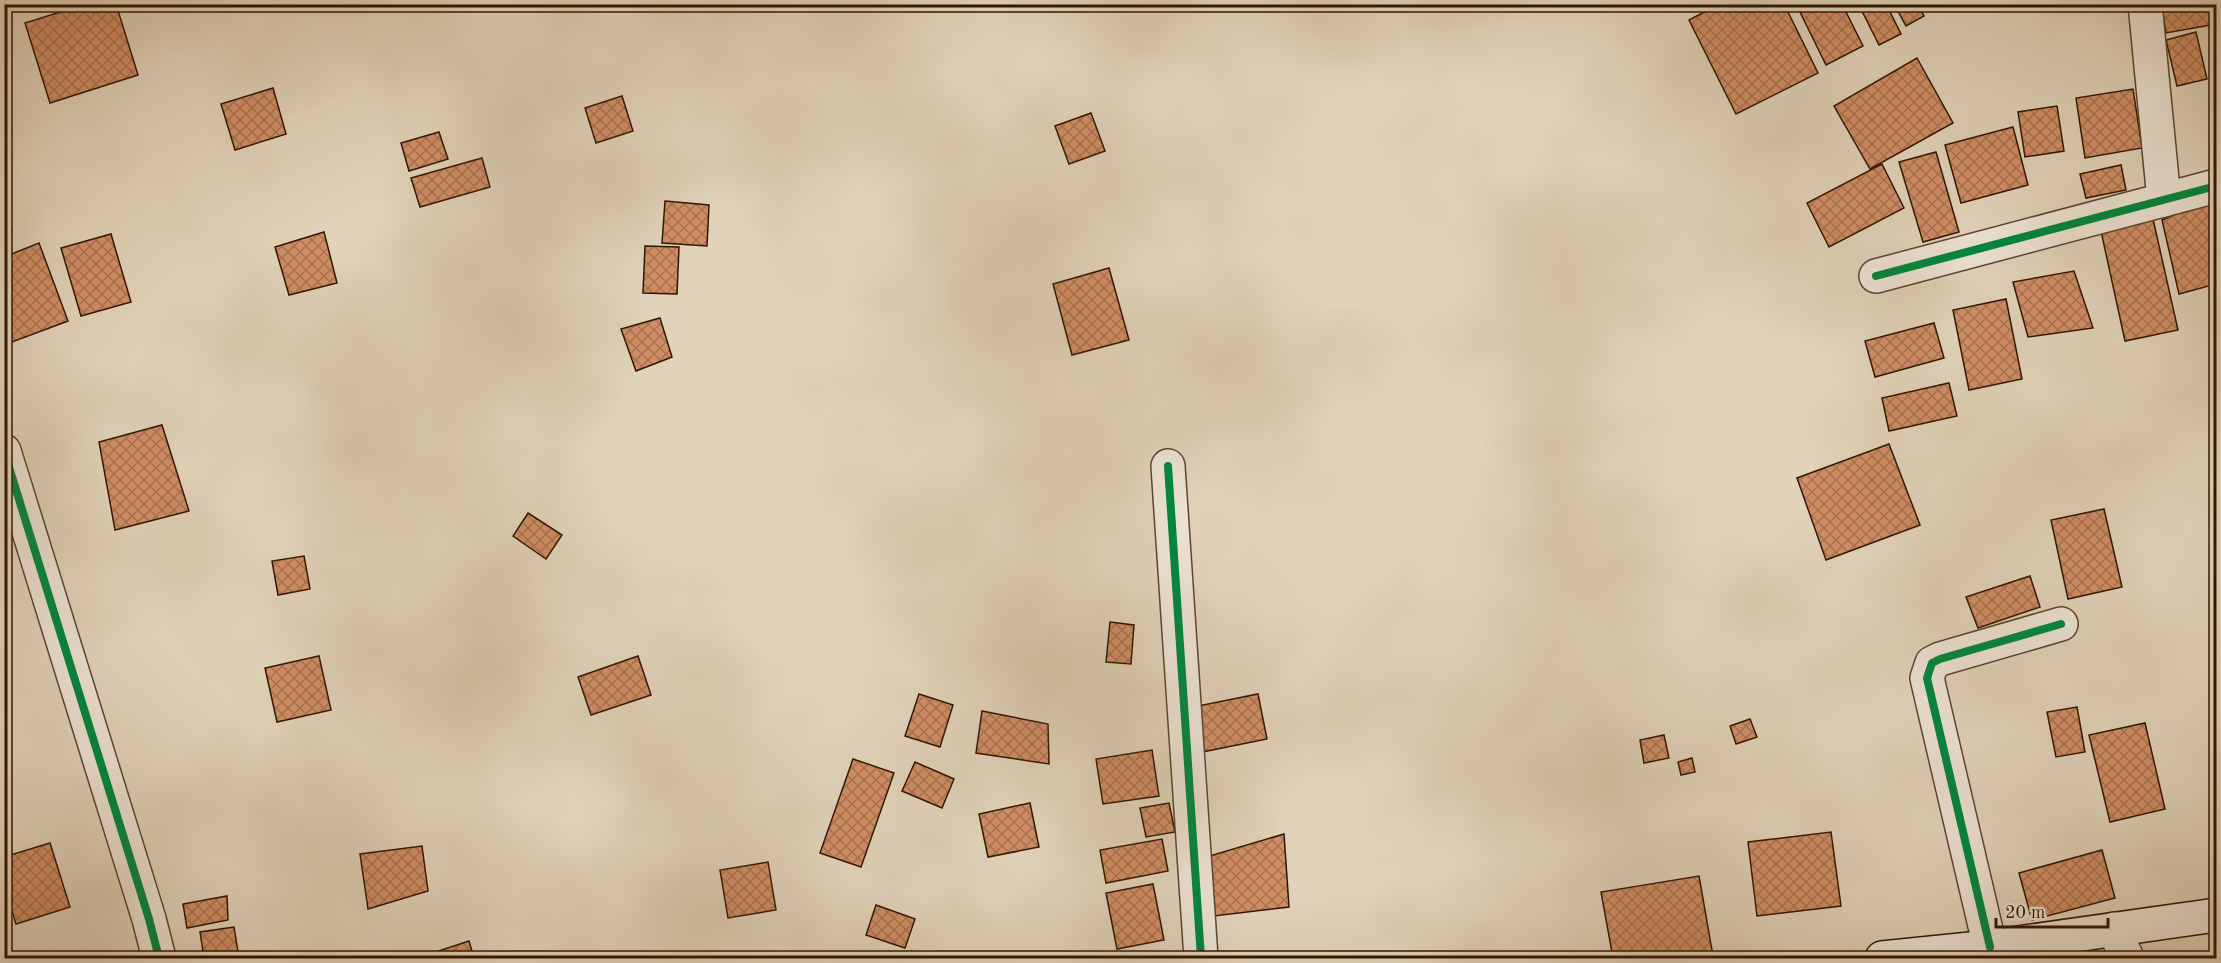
<svg xmlns="http://www.w3.org/2000/svg" width="2221" height="963" font-family="'Old Standard TT',serif">
<style>
.building{fill:url(#building-cross-hatch);stroke:#301600;stroke-width:1.5}
.lines{fill:none;stroke-linecap:round;stroke-linejoin:round}
.street-casing{stroke:#5c452e;stroke-width:36}
.secondary-casing{stroke:#301600;stroke-width:36}
.street{stroke:#ece2d2;stroke-width:33}
.secondary{stroke:#ece2d2;stroke-width:33}
.cycleway-casing{stroke:#ece2d2;stroke-width:11}
.cycleway{stroke:#00873e;stroke-width:8}
</style>
<defs>
<pattern id="building-cross-hatch" width="8" height="8" patternUnits="userSpaceOnUse" patternTransform="scale(1.5)"><rect width="8" height="8" fill="#d08d64"/><path d="M0 0l8 8M0 8l8-8" fill="none" stroke="#a97250"/></pattern>
</defs>
<rect width="100%" height="100%" fill="#e1d2b9"/>
<filter id="stains"><feTurbulence type="fractalNoise" baseFrequency=".00333" numOctaves="4"/><feColorMatrix values="0 0 0 0 .2 0 0 0 0 .09 0 0 0 0 .02 0 0 0 .5 -.17"/></filter>
<radialGradient id="worn" r=".72"><stop offset=".6" stop-color="#630" stop-opacity="0"/><stop offset="1" stop-color="#630" stop-opacity=".3"/></radialGradient>
<g class="building">
<path d="M86,4H116L138,75L50,103L25,23Z"/>
<path d="M1719,4H1784L1818,73L1736,114L1689,20Z"/>
<path d="M1796,4H1842L1863,46L1826,65Z"/>
<path d="M1871,4H1886L1901,34L1879,45L1861,9Z"/>
<path d="M1894,4H1918L1924,16L1906,26Z"/>
<path d="M2161,4H2216V24L2166,33Z"/>
<path d="M2196,32L2207,79L2177,86L2166,40Z"/>
<path d="M1917,58L1953,123L1870,169L1834,106Z"/>
<path d="M273,88L286,134L235,150L221,104Z"/>
<path d="M2133,89L2142,148L2085,158L2076,98Z"/>
<path d="M622,96L633,131L596,143L585,108Z"/>
<path d="M2057,106L2064,151L2025,157L2018,112Z"/>
<path d="M1091,113L1105,151L1069,164L1055,126Z"/>
<path d="M2013,127L2028,185L1961,203L1945,145Z"/>
<path d="M439,132L448,159L409,171L401,143Z"/>
<path d="M1936,152L1959,232L1923,242L1899,162Z"/>
<path d="M482,158L490,187L420,207L411,178Z"/>
<path d="M1882,164L1904,208L1829,247L1807,203Z"/>
<path d="M2121,165L2126,190L2086,198L2080,174Z"/>
<path d="M2209,200L2216,201V284L2179,294L2162,220Z"/>
<path d="M665,201L709,205L707,246L662,243Z"/>
<path d="M4,210L12,231L4,235Z"/>
<path d="M2153,219L2178,330L2125,341L2101,231Z"/>
<path d="M324,232L337,283L289,295L275,247Z"/>
<path d="M111,234L131,302L81,316L61,248Z"/>
<path d="M39,243L68,321L4,345V257Z"/>
<path d="M645,246L679,247L677,294L643,293Z"/>
<path d="M1109,268L1129,340L1072,355L1053,284Z"/>
<path d="M2074,271L2093,328L2028,337L2013,282Z"/>
<path d="M2006,299L2022,379L1969,390L1953,310Z"/>
<path d="M660,318L672,357L636,371L621,329Z"/>
<path d="M1934,323L1944,358L1875,377L1865,341Z"/>
<path d="M1949,383L1957,416L1889,431L1882,398Z"/>
<path d="M162,425L189,511L115,530L99,442Z"/>
<path d="M1889,444L1920,525L1826,560L1797,478Z"/>
<path d="M2104,509L2122,587L2068,599L2051,520Z"/>
<path d="M528,513L562,535L546,559L513,536Z"/>
<path d="M304,556L310,589L278,595L272,561Z"/>
<path d="M2030,576L2040,607L1978,628L1966,597Z"/>
<path d="M1110,622L1134,625L1131,664L1106,662Z"/>
<path d="M319,656L331,710L277,722L265,668Z"/>
<path d="M638,656L651,695L591,715L578,677Z"/>
<path d="M919,694L953,705L940,747L905,736Z"/>
<path d="M1258,694L1267,739L1202,752L1193,707Z"/>
<path d="M2077,707L2085,752L2056,757L2047,712Z"/>
<path d="M982,711L1048,724L1049,764L976,753Z"/>
<path d="M1750,719L1757,737L1736,744L1730,726Z"/>
<path d="M2145,723L2165,809L2110,822L2089,735Z"/>
<path d="M1664,735L1669,758L1644,763L1640,740Z"/>
<path d="M1152,750L1159,796L1103,804L1096,759Z"/>
<path d="M1692,758L1695,772L1681,775L1678,762Z"/>
<path d="M853,759L894,773L861,867L820,853Z"/>
<path d="M915,762L954,779L942,808L902,791Z"/>
<path d="M1030,803L1039,847L988,857L979,814Z"/>
<path d="M1169,803L1175,832L1146,837L1140,808Z"/>
<path d="M1831,832L1841,906L1757,916L1748,842Z"/>
<path d="M1284,834L1289,907L1214,916L1203,858Z"/>
<path d="M1162,839L1168,871L1106,883L1100,850Z"/>
<path d="M50,843L70,907L16,924L4,887V857Z"/>
<path d="M422,846L428,891L368,909L360,854Z"/>
<path d="M2102,850L2115,898L2032,920L2019,873Z"/>
<path d="M768,862L776,910L728,918L720,870Z"/>
<path d="M1699,876L1713,956L1699,958H1613L1601,892Z"/>
<path d="M1153,884L1164,940L1117,949L1106,893Z"/>
<path d="M227,896L228,920L187,928L183,904Z"/>
<path d="M876,905L915,919L905,948L866,935Z"/>
<path d="M234,927L239,958H204L200,932Z"/>
<path d="M469,941L474,958H420V957Z"/>
</g>
<g class="lines">
<g class="street-casing">
<g id="street">
<path d="M2145,4L2164,200"/>
<path d="M1876,276L2216,186"/>
<path d="M4,451L149,919L159,958"/>
<path d="M1168,466L1201,958"/>
<path d="M2114,929L2127,958"/>
<path d="M1990,947L1927,678L1932,663L1940,659L2061,624"/>
</g>
</g>
<g class="secondary-casing">
<path id="secondary" d="M1882,958L1990,947L2216,915"/>
</g>
<use href="#street" class="street"/>
<use href="#secondary" class="secondary"/>
<g class="cycleway-casing">
<g id="cycleway">
<path d="M1876,276L2216,186"/>
<path d="M4,451L149,919L159,958"/>
<path d="M1168,466L1201,958"/>
<path d="M1990,947L1927,678L1932,663L1940,659L2061,624"/>
</g>
</g>
<use href="#cycleway" class="cycleway"/>
</g>
<rect width="2221" height="963" fill="none" stroke="#e1d2b9" stroke-width="24"/>
<rect x="6" y="6" width="2209" height="951" fill="none" stroke="#301600" stroke-width="3"/>
<rect x="12" y="12" width="2197" height="939" fill="none" stroke="#301600" stroke-width="1.5"/>
<path d="M1996 918v9h112v-9" fill="none" stroke="#301600" stroke-width="3"/>
<text x="2005" y="918" font-size="18" fill="#301600" stroke="#ece2d2" stroke-width="4.5" paint-order="stroke">20 m</text>
<rect width="100%" height="100%" filter="url(#stains)"/>
<rect width="100%" height="100%" fill="url(#worn)"/>
</svg>
